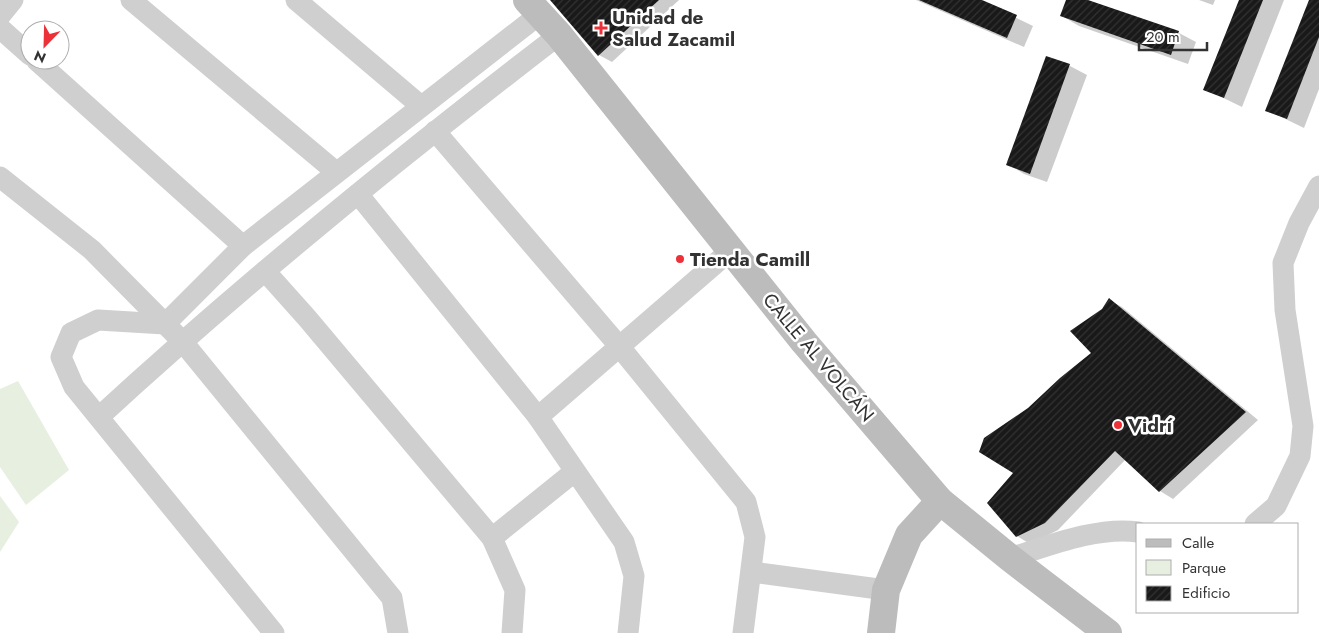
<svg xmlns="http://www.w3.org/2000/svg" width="1319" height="633" font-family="Jost,sans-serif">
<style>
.green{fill:#e7efe0}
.shadow{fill:#0003}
.building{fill:url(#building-hatch)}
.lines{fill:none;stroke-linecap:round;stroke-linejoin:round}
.street{stroke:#cfcfcf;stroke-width:21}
.secondary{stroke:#bcbcbc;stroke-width:28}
.poi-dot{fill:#ec3139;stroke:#fff;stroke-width:2}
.labels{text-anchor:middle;stroke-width:5;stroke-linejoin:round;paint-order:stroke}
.poi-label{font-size:19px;font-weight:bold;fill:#323232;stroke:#fff;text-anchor:start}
.street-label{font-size:19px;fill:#323232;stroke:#fff}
</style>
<defs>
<pattern id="building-hatch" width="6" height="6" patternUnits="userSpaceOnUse" patternTransform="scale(1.25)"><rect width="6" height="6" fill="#191919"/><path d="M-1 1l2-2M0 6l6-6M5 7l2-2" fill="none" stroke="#323232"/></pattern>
</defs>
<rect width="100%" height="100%" fill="#fff"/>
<g class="green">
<path d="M18,381L69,470L26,505L0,467V389Z"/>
<path d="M0,496L19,522L0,552Z"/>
</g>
<g class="shadow">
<path d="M551,0H679L612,62L599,55Z"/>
<path d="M916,0H979L1033,26L1024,47Z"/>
<path d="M1067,0H1085L1179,33L1196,42L1188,64L1079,26L1062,16Z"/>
<path d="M1199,0H1215L1213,5Z"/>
<path d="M1240,0H1284L1242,107L1205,89Z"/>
<path d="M1310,0H1319V89L1304,128L1267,110Z"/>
<path d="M1047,57L1070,66L1087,75L1047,182L1024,174L1008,164Z"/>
<path d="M1109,300L1122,307L1258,420L1173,499L1160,491L1126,459L1058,530L1030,544L1017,536L1029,409L1092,353L1103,310Z"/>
</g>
<g class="building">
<path d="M550,0H659L598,56Z"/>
<path d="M919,0H982L1017,15L1007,38Z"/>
<path d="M1066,0H1088L1179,31L1171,55L1060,16Z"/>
<path d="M1239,0H1263L1224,98L1203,90Z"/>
<path d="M1309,0H1319V37L1287,119L1265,111Z"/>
<path d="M1046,56L1070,64L1030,174L1006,165Z"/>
<path d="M1109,298L1246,412L1159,492L1115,451L1045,523L1016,537L987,503L1013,473L979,452L984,438L1028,408L1060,378L1091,353L1070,331L1102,309Z"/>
</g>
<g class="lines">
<g class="street">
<path d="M131,0L336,172"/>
<path d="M296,0L421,106"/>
<path d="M0,16L13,0"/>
<path d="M0,28L30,55"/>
<path d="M36,60L243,246"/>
<path d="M435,131L619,346L746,502L755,537L743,633"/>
<path d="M0,177L92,250L182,341L392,598L398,633"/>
<path d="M358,194L538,417L624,542L634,576L628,633"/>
<path d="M265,271L307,318L492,538L515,590L512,633"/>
<path d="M99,417C246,282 401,156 559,35"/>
<path d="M538,417L731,250"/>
<path d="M1255,524L1276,506L1300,456L1303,426L1285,310L1283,263L1299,223L1319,186"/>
<path d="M492,538L574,472"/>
<path d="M1010,558C1048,546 1098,526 1138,532"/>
<path d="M752,572L886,590"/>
<path d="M274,633L74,387L61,357L71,333L98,320L165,324L243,246L540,14"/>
</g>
<g class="secondary">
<path d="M527,0L559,35L804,342L940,501L1010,558L1108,633"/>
<path d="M881,633L886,590L909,535L940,501"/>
</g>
</g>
<g class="poi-dot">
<path d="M598.5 20.5h5v5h5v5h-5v5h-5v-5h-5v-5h5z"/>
<circle cx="680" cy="259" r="5"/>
<circle cx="1118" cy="425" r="5"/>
</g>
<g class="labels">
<g class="poi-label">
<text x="612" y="24">Unidad de<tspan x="612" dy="22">Salud Zacamil</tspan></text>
<text x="690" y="266">Tienda Camill</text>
<text x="1128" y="432">Vidrí</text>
</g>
<g class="street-label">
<text transform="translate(819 357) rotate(50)" y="7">CALLE AL VOLCÁN</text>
</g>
</g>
<rect x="1136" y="523" width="162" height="90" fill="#ffffff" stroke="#adadad"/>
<rect x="1146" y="539" width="25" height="8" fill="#bcbcbc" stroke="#adadad"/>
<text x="1182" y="548" font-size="15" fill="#323232">Calle</text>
<rect x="1146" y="560" width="25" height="15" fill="#e7efe0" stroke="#adadad"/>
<text x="1182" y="573" font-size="15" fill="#323232">Parque</text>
<rect x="1146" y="586" width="25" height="15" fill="url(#building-hatch)" stroke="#adadad"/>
<text x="1182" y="598" font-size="15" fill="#323232">Edificio</text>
<g transform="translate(45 45) rotate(203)"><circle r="24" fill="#ffffff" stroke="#adadad"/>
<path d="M0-4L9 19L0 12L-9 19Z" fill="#ec3139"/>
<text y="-8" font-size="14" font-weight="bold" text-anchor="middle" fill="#323232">N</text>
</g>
<path d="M1139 42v8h68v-8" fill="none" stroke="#323232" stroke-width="2.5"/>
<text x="1146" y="42" font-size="15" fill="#323232" stroke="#ffffff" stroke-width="4" paint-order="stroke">20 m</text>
</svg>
